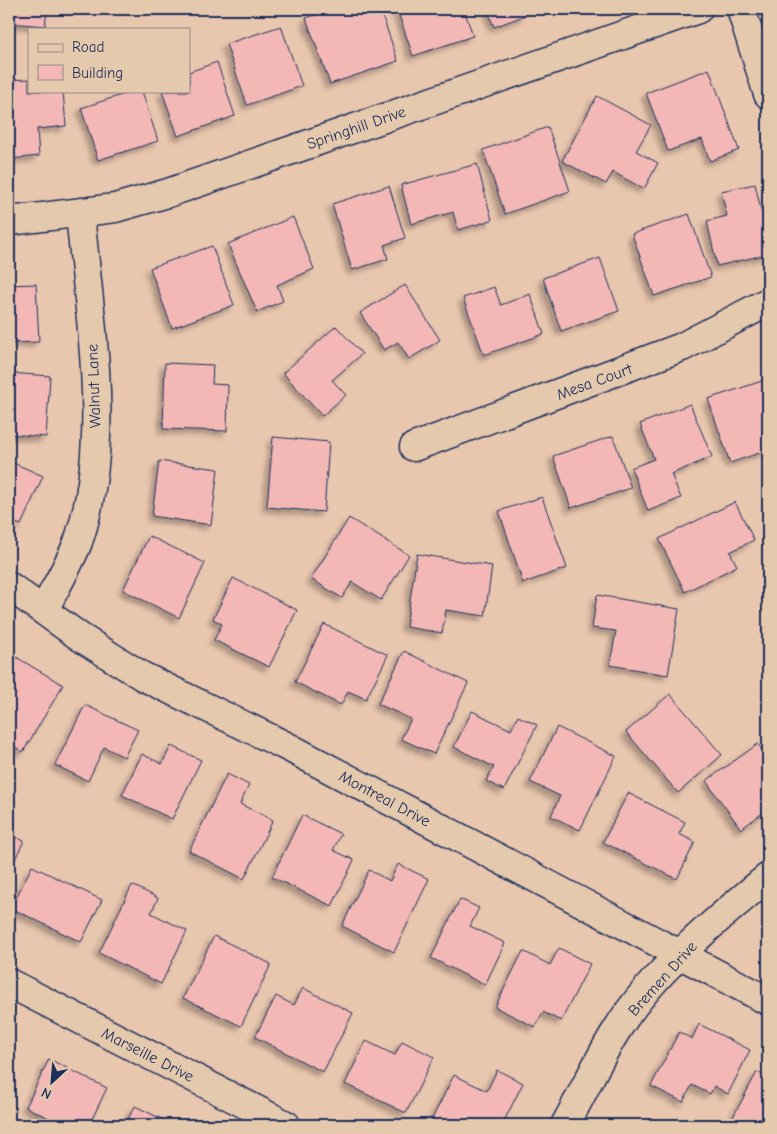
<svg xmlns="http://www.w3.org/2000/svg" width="777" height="1134" font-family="'Comic Neue',sans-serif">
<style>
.building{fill:#f3b8b5;stroke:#1b2f5e;filter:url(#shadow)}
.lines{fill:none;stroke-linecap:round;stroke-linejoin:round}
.street-casing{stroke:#1b2f5e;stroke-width:31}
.street{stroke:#e5c9ac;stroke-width:28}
.labels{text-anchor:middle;stroke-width:4;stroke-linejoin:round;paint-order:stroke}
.street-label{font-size:16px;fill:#1b2f5e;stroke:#e5c9ac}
</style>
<defs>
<filter id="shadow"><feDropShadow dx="-4.5" dy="4.5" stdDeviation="2.5" flood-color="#0004"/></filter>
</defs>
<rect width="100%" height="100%" fill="#e9c6ae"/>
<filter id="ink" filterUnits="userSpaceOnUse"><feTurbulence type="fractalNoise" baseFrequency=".02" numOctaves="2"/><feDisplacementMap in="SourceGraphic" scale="10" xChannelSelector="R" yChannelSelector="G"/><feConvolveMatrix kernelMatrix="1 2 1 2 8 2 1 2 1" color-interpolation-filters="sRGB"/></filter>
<g filter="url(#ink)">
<g class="building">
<path d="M9,9H47L45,26L9,23Z"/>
<path d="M333,9H380L398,61L330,84L306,18Z"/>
<path d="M397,9H464L473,36L413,56Z"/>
<path d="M487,9H524L526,15L494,27Z"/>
<path d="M281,26L302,86L247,105L226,44Z"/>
<path d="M217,62L235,116L178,136L162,91H189V72Z"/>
<path d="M709,69L739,150L710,161L702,139L668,151L646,93Z"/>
<path d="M29,79V91H63L66,126L37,129L39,156L9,159V80Z"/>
<path d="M134,91H142L158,141L98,160L81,108Z"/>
<path d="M597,96L651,125L636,151L658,163L644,189L613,172L606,184L562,161Z"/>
<path d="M548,127L570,191L505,214L483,150Z"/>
<path d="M477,164L492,220L458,230L453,212L411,224L401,185Z"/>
<path d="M755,184L768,240V254L717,266L707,221L727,216L721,191Z"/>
<path d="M389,186L405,238L384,245L388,259L352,270L332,204Z"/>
<path d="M689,214L711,277L654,296L632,234Z"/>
<path d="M293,217L314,269L277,285L283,301L257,312L228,244Z"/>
<path d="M212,246L234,305L172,328L150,268Z"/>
<path d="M600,258L619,311L561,331L543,278Z"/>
<path d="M36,284L39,342L9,343V285Z"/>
<path d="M405,285L440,340L409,359L398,342L384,350L360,313Z"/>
<path d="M494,287L501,305L530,294L544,334L484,355L463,298Z"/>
<path d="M336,326L362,354L332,380L346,395L322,416L283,373Z"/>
<path d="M165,363L213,365L212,384L228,385L227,431L163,429Z"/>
<path d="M9,373L50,376L46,437L9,434Z"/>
<path d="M768,379V450L730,463L708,399Z"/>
<path d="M690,404L712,457L671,474L681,498L648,511L631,468L654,459L640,424Z"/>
<path d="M613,436L631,488L571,508L553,456Z"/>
<path d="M273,437L329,442L324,512L267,507Z"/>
<path d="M9,461L43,476L21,525L9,520Z"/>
<path d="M159,461L218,469L211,525L152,516Z"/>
<path d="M542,497L567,568L523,583L499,511Z"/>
<path d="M735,502L754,540L730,552L737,566L685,592L659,539Z"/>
<path d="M349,518L409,555L381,600L352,582L342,598L311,579Z"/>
<path d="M149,536L205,563L179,618L123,590Z"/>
<path d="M417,554L492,566L485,616L446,610L442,633L406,627Z"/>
<path d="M233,578L297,610L269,667L214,640L222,624L213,619Z"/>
<path d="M597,595L679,609L668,675L610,665L616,631L592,628Z"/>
<path d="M324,624L388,655L366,699L348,691L341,705L295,682Z"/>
<path d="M404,651L468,683L434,754L401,739L411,719L378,704Z"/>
<path d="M11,654L63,685L23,752L9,743V657Z"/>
<path d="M670,694L722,755L678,793L626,732Z"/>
<path d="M85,705L138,730L124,757L104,747L88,781L55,765Z"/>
<path d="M472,711L511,730L518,716L537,725L504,790L486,781L494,767L454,747Z"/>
<path d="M557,727L616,756L580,830L551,816L560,796L530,782Z"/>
<path d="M758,744L768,759V809L741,829L706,781Z"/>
<path d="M171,746L201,760L172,819L122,795L142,754L162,764Z"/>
<path d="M227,774L249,785L240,804L273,820L244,879L189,851Z"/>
<path d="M628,793L685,822L679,834L695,842L677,879L603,842Z"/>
<path d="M302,815L341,834L333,850L354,860L332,906L272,877Z"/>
<path d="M9,834L24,841L9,871Z"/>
<path d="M398,864L429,879L394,952L342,926L369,870L390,881Z"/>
<path d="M32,866L102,900L81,942L11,908Z"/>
<path d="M132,885L158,898L151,913L187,931L161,984L99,953Z"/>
<path d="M460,899L479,908L470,926L505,943L485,985L431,958Z"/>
<path d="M214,936L271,964L241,1026L183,998Z"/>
<path d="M559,948L590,964L561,1021L543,1012L535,1027L495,1007L523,951L550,965Z"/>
<path d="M303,988L353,1013L323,1072L255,1037L276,996L294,1005Z"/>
<path d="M699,1024L750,1050L728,1094L714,1086L710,1094L692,1085L683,1102L651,1086L679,1032L692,1039Z"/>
<path d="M366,1041L395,1055L402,1041L434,1057L406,1113L345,1084Z"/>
<path d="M49,1059L107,1088L89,1125H63L26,1107Z"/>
<path d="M497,1070L523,1083L502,1125H429L454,1075L487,1091Z"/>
<path d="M757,1072L768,1077V1125H743L732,1119Z"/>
<path d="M135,1106L174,1125H125Z"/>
</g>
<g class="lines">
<g class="street-casing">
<g id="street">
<path d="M741,9L768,94"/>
<path d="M9,219L18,220L115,208L168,193L698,9"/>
<path d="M414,447L682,347L768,302"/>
<path d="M9,586L80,637L142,676L290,748L768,1001"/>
<path d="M44,610C55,588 69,565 78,542C113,442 89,316 80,213"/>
<path d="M9,983L286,1125"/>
<path d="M565,1125C583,1093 598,1059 618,1028C652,973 718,918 768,877"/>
</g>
</g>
<use href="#street" class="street"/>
</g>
</g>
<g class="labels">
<g class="street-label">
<text transform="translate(356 127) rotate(-19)" y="6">Springhill Drive</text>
<text transform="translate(594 381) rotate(-20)" y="6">Mesa Court</text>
<text transform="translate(93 386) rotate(-92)" y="6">Walnut Lane</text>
<text transform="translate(385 798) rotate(28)" y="6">Montreal Drive</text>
<text transform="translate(662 978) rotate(-48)" y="6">Bremen Drive</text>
<text transform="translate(148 1054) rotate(27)" y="6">Marseille Drive</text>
</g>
</g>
<rect width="777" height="1134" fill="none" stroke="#e5c9ac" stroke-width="30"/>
<rect x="15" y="15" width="747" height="1104" fill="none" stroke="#1b2f5e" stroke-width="2" filter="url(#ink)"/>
<rect x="28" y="28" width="162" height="65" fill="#e5c9ac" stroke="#948b8d"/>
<rect x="38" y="44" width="25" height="8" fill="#e5c9ac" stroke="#948b8d"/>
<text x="72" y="52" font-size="15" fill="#1b2f5e">Road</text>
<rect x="38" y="65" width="25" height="15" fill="#f3b8b5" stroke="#948b8d"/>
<text x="72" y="78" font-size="15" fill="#1b2f5e">Building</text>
<g transform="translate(52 1082) rotate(206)" stroke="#e5c9ac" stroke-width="4" paint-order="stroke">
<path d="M0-4L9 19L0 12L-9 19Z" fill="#1b2f5e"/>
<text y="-8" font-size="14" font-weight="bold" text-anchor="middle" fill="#1b2f5e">N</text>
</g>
</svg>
